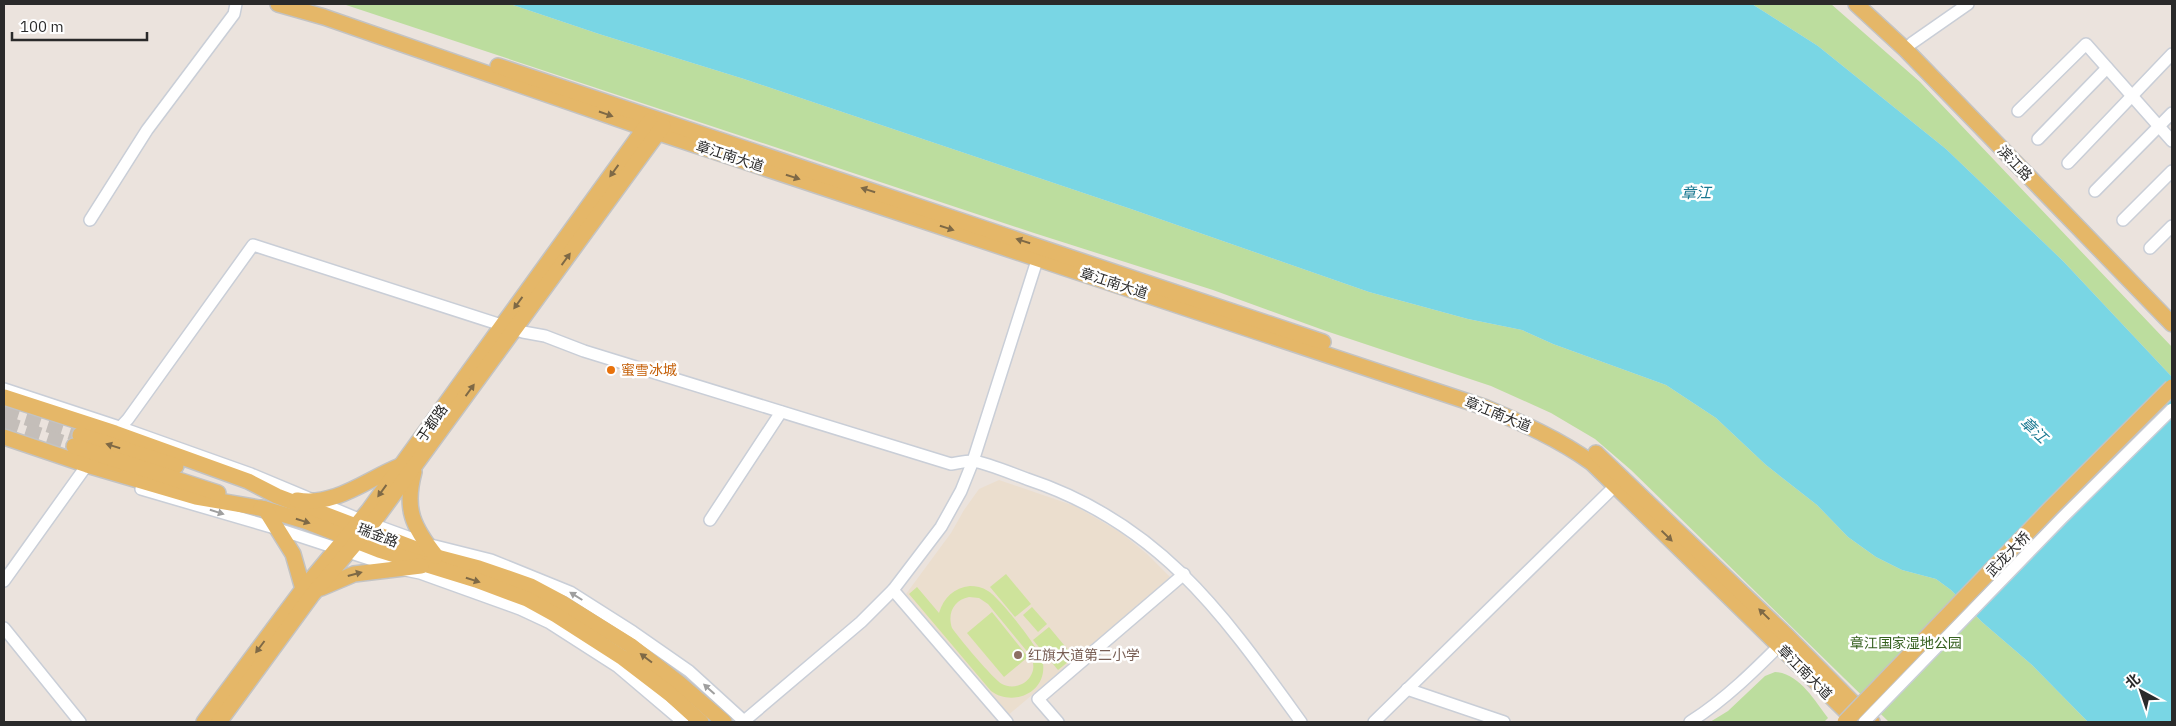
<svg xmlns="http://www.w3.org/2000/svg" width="2176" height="726" font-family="'IBM Plex Sans','Noto Sans SC',sans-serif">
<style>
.education{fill:#ebdece}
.green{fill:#bcdd9e}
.pitch{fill:#cee39b;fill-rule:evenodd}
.water{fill:#79d6e4}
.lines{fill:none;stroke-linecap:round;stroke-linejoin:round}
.major-tunnel{stroke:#c4beb9;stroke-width:15;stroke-dasharray:15 8;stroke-linecap:butt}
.minor-casing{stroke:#c9ced7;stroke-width:14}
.major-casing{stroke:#c3c3c3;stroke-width:18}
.minor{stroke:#fff;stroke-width:11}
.major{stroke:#e5b768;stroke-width:15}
.minor-bridge-casing{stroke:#c9ced7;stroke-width:14;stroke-linecap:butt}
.major-bridge-casing{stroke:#c3c3c3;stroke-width:18;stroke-linecap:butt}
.minor-bridge{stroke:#fff;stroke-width:11}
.major-bridge{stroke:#e5b768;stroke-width:15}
.oneway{fill:#7e6946}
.oneway2{fill:#9f9f9f}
.food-dot{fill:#e8710a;stroke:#fff;stroke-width:2}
.education-dot{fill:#8d6e63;stroke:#fff;stroke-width:2}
.labels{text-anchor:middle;stroke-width:5;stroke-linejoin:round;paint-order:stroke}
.street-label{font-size:14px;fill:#2a2a2a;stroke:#fff}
.food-label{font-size:14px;fill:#c56008;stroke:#fff;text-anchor:start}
.park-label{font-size:14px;fill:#366120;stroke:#fff}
.education-label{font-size:14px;fill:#785e54;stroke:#fff;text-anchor:start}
.water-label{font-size:15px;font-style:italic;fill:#187790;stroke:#fff}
</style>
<rect width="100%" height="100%" fill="#ebe3dd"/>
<path class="education" d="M999,480L1075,506L1120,532L1147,554L1171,578L1007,716L906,594L951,533L964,510L979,489Z"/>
<g class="green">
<path d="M343,4H510L599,34L744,79L1131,209L1369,292L1468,319L1522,330L1553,344L1666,385L1716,418L1766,465L1817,505L1848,537L1876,557L1902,570L1936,579L1951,590L1982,622L2032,665L2088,722H1889L1631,470L1595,439L1551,413L1491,386L1326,331L1213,290L1034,233Z"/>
<path d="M1752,4H1831L1920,82L2172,347V377L2063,261L1946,149L1818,46Z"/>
<path d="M1775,672C1799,673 1815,701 1828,718L1824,722H1710L1728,711L1765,676Z"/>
</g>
<g class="pitch">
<path d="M1006,574L1031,604L1015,617L990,587Z"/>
<path d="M970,586C976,586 982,587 988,591C999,597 1042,651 1043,663C1047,693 1012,707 991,691L909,594L917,587L939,613C944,597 954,588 970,586ZM969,597L979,598L988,604L1030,655C1034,662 1035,670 1030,677C1024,686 1011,689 1002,684C993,679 958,637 952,628C947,613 954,600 969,597Z"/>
<path d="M1032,607L1047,624L1038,632L1023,615Z"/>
<path d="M992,612L1028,657L1004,677L967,633Z"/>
<path d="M1049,627L1074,657L1058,670L1033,640Z"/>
</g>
<path class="water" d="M510,4H1752L1818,46L1946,149L2063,261L2172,377V722H2088L2032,665L1982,622L1951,590L1936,579L1902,570L1876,557L1848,537L1817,505L1766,465L1716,418L1666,385L1553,344L1522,330L1468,319L1369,292L1131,209L744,79L599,34Z"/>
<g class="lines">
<g class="major-tunnel">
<path d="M4,411L80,435"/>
<path d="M4,423L74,446"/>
</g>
<g class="minor-casing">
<g id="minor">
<path d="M1912,43L1968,4"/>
<path d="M2018,111L2086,44L2172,141"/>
<path d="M2038,139L2107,68"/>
<path d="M2068,163L2172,54"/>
<path d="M2095,191L2172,113"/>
<path d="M90,220L147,130L234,14L236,4"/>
<path d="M2123,220L2172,171"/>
<path d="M2150,248L2172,226"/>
<path d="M4,389L119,427L251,474L361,520L427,544L491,560L570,592L633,632L689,671L745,722"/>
<path d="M115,433L128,419L253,245L523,332L545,336L584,351L951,464C957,463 966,461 973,461C987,463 1013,474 1027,479C1160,523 1223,614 1301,722"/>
<path d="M141,489L278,529L400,569L420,573L520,609L550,623L617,666L683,722"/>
<path d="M710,520L781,412"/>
<path d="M4,581L87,465"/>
<path d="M893,590L1007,722"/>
<path d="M4,628L80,722"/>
<path d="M1407,689L1504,722"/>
<path d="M743,722L861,622L893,590L941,527L961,491L973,461L1040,251"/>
<path d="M1058,722L1038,699L1184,574"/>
<path d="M1374,722L1615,486"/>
<path d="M1690,722C1726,699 1755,670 1785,640"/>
</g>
</g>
<g class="major-casing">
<g id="major">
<path d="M278,4L324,17L659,133L1484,407C1522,423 1559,439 1592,463L1857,722"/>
<path d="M1856,4L1906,50L2172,324"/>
<path d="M498,66L1323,342"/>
<path d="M4,397L115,433L248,481L277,496L437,557L479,568L531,586L561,602L630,645L680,684L724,722"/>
<path d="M80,435L176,466"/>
<path d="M4,437L87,465L196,497L265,509L305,521L379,550L476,580L527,599L556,615L623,658L670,694L701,722"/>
<path d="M74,446L218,493"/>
<path d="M1596,453L1788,637L1872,722"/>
<path d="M414,472C404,509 413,527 436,556"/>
<path d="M297,500C335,507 367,479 400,466"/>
<path d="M261,508L265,509L293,554L303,589"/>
<path d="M321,588L354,574L421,566"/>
<path d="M204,722L303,589L369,510L650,121"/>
<path d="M219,722L312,595L372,524L663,126"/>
</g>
</g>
<use href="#minor" class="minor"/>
<use href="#major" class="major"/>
<g class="minor-bridge-casing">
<path id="minor-bridge" d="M1864,722L2062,518L2172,409"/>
</g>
<g class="major-bridge-casing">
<path id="major-bridge" d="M1845,722L2050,509L2172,387"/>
</g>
<use href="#minor-bridge" class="minor-bridge"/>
<use href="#major-bridge" class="major-bridge"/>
</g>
<defs><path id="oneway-solid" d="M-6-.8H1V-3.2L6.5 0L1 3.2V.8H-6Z" transform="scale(1.25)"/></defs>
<g class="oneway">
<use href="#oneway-solid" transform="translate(606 114) rotate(19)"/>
<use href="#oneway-solid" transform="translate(614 171) rotate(126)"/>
<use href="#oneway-solid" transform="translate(793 177) rotate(18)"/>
<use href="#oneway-solid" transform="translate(868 190) rotate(-162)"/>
<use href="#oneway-solid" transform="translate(947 228) rotate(18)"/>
<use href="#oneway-solid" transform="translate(1023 241) rotate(-162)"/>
<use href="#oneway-solid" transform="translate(566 259) rotate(-54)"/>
<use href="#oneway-solid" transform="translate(518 303) rotate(126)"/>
<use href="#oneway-solid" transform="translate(470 390) rotate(-54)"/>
<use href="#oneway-solid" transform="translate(113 446) rotate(-163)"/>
<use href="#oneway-solid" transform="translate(382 491) rotate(126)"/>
<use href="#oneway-solid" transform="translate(303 521) rotate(18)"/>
<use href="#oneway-solid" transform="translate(1667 536) rotate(44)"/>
<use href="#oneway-solid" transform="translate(355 574) rotate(-15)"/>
<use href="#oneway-solid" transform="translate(473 580) rotate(18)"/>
<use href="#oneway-solid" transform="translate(1764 614) rotate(-136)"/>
<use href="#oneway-solid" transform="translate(260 647) rotate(127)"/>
<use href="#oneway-solid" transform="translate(646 658) rotate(-143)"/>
</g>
<g class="oneway2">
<use href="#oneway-solid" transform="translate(217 512) rotate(17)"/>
<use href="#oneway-solid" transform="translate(576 596) rotate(-148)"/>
<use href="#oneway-solid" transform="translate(709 689) rotate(-138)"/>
</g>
<circle class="food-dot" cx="611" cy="370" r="5"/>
<circle class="education-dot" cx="1018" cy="655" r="5"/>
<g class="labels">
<g class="street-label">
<text transform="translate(730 156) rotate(18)" y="5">章江南大道</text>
<text transform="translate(2015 163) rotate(46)" y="5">滨江路</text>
<text transform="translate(1114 283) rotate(18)" y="5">章江南大道</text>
<text transform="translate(1498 414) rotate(22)" y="5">章江南大道</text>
<text transform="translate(432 423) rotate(-55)" y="5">于都路</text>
<text transform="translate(378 535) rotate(21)" y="5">瑞金路</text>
<text transform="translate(2008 554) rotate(-46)" y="5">武龙大桥</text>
<text transform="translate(1805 672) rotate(45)" y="5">章江南大道</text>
</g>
<g class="food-label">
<text x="621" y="375">蜜雪冰城</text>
</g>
<g class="park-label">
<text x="1906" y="648">章江国家湿地公园</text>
</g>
<g class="education-label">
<text x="1028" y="660">红旗大道第二小学</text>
</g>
<g class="water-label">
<text x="1696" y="198">章江</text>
<text transform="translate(2034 430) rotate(43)" y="5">章江</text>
</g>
</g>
<rect width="2176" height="726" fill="none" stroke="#2a2a2a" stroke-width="10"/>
<g transform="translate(2141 691) rotate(320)" stroke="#ffffff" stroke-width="4" paint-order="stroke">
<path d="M0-4L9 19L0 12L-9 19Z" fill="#2a2a2a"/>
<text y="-8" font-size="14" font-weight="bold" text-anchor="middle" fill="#2a2a2a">北</text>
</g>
<path d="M12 32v8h135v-8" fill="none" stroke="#2a2a2a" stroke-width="2.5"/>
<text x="20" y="32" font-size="15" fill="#2a2a2a" stroke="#ffffff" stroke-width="4" paint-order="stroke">100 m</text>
</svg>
